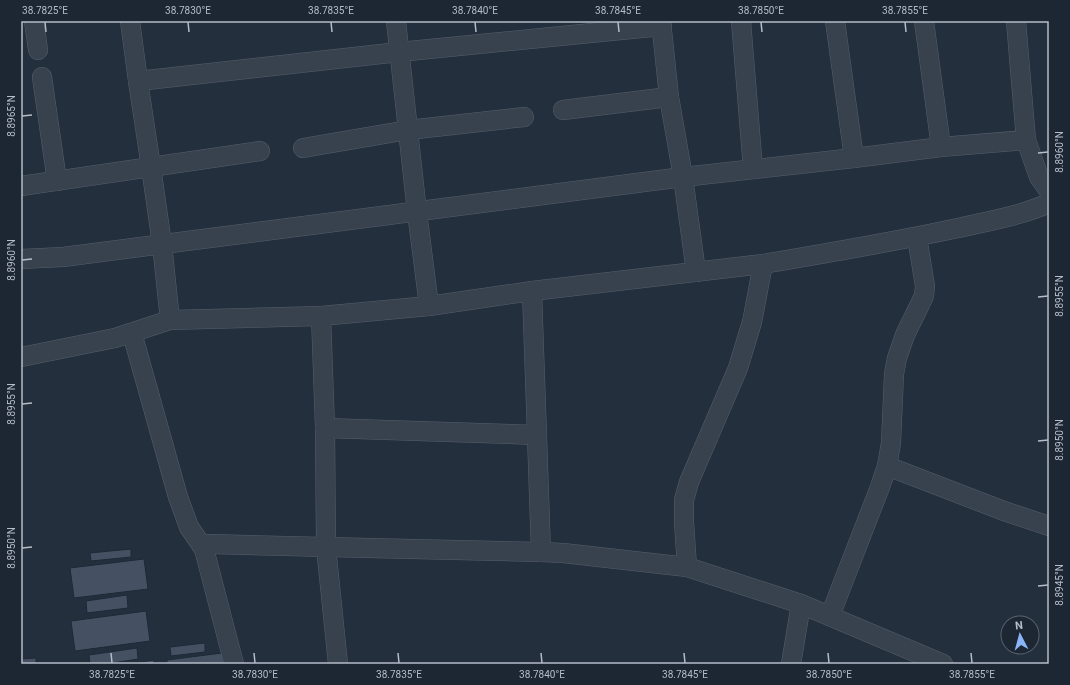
<svg xmlns="http://www.w3.org/2000/svg" width="1070" height="685" font-family="Roboto,sans-serif">
<style>
.building{fill:#455162;stroke:#1f2835}
.lines{fill:none;stroke-linecap:round;stroke-linejoin:round}
.minor-casing{stroke:#565f6c;stroke-width:20}
.minor{stroke:#38414e;stroke-width:19}
.ticks{fill:none;stroke:#b4bcc9;stroke-width:1.5}
.neatline{fill:none;stroke:#b4bcc9;stroke-width:1.5}
.ticks-label{font-size:10px;text-anchor:middle;fill:#b4bcc9}
</style>
<rect width="100%" height="100%" fill="#242f3e"/>
<g class="building">
<path d="M131,549V557L91,561L90,553Z"/>
<path d="M144,559L148,589L74,598L70,568Z"/>
<path d="M127,595L128,608L87,613L86,601Z"/>
<path d="M146,611L150,641L75,651L71,621Z"/>
<path d="M205,643V652L171,656L170,647Z"/>
<path d="M137,648L138,659L106,664H90L89,655Z"/>
<path d="M222,653L224,664H167V660Z"/>
<path d="M36,658V664H21V659Z"/>
<path d="M154,660V664H125L140,662Z"/>
</g>
<g class="lines">
<g class="minor-casing">
<g id="minor">
<path d="M34,21L38,50"/>
<path d="M130,21L138,81L151,167L162,244L170,320"/>
<path d="M396,21L417,212L429,306"/>
<path d="M661,21L669,97L683,177L696,272"/>
<path d="M741,21L753,169"/>
<path d="M835,21L854,158"/>
<path d="M924,21L941,147"/>
<path d="M1016,21L1026,140L1039,177L1049,191"/>
<path d="M42,77L57,181"/>
<path d="M138,81L399,52L662,26"/>
<path d="M563,110L669,97"/>
<path d="M303,148L408,130L524,117"/>
<path d="M21,186L260,151"/>
<path d="M21,259L63,257L683,177L854,158L941,147L1026,140"/>
<path d="M532,291L541,552"/>
<path d="M321,316L325,428L326,547L338,664"/>
<path d="M132,333L178,497L189,527L204,549L234,664"/>
<path d="M21,357L115,338L170,320L321,316L429,306L532,291L763,264"/>
<path d="M325,428L537,435"/>
<path d="M887,466L1004,511L1049,526"/>
<path d="M204,549L210,544L326,547L541,552L563,553L687,567L801,604L943,664"/>
<path d="M687,567L684,522V500L689,482L738,368L752,322L763,264C828,253 893,242 958,228C989,221 1020,216 1049,203"/>
<path d="M830,616L880,487L887,466L891,443L894,374L897,358L905,335L924,296L925,286L917,237"/>
<path d="M791,664L801,604"/>
</g>
</g>
<use href="#minor" class="minor"/>
</g>
<path class="ticks" d="M45,22L46,32M188,22L189,32M331,22L332,32M475,22L476,32M618,22L619,32M761,22L762,32M905,22L906,32M22,116L32,115M1038,153L1048,152M22,260L32,259M1038,297L1048,296M22,404L32,403M1038,441L1048,440M22,548L32,547M1038,586L1048,585M111,653L112,663M254,653L255,663M398,653L399,663M541,653L542,663M684,653L685,663M828,653L829,663M971,653L972,663"/>
<rect width="1070" height="685" fill="none" stroke="#1d2633" stroke-width="44"/>
<g transform="translate(1020 635) rotate(354)"><circle r="19" fill="#1d2633" stroke="#59626f"/>
<path d="M0-3L7 15L0 10L-7 15Z" fill="#8ab4f8"/>
<text y="-6" font-size="11" font-weight="bold" text-anchor="middle" fill="#b4bcc9">N</text>
</g>
<rect x="22" y="22" width="1026" height="641" class="neatline"/>
<g class="ticks-label">
<text x="45" y="14">38.7825°E</text>
<text x="188" y="14">38.7830°E</text>
<text x="331" y="14">38.7835°E</text>
<text x="475" y="14">38.7840°E</text>
<text x="618" y="14">38.7845°E</text>
<text x="761" y="14">38.7850°E</text>
<text x="905" y="14">38.7855°E</text>
<text transform="translate(11 116) rotate(-90)" y="4">8.8965°N</text>
<text transform="translate(1059 152) rotate(-90)" y="4">8.8960°N</text>
<text transform="translate(11 260) rotate(-90)" y="4">8.8960°N</text>
<text transform="translate(1059 296) rotate(-90)" y="4">8.8955°N</text>
<text transform="translate(11 404) rotate(-90)" y="4">8.8955°N</text>
<text transform="translate(1059 440) rotate(-90)" y="4">8.8950°N</text>
<text transform="translate(11 548) rotate(-90)" y="4">8.8950°N</text>
<text transform="translate(1059 585) rotate(-90)" y="4">8.8945°N</text>
<text x="112" y="678">38.7825°E</text>
<text x="255" y="678">38.7830°E</text>
<text x="399" y="678">38.7835°E</text>
<text x="542" y="678">38.7840°E</text>
<text x="685" y="678">38.7845°E</text>
<text x="829" y="678">38.7850°E</text>
<text x="972" y="678">38.7855°E</text>
</g>
</svg>
